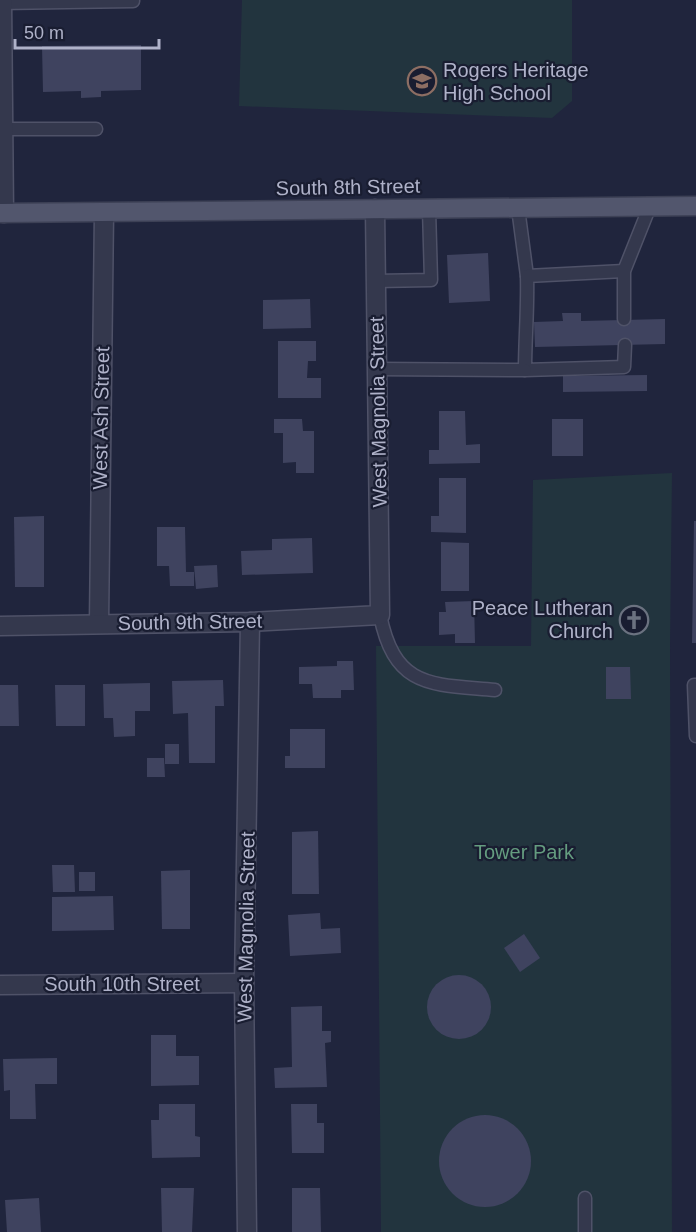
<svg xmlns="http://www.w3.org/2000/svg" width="696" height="1232" font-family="Helvetica,sans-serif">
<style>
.green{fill:#22343e}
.building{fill:#3f435f}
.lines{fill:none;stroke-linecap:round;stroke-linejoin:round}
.service-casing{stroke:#4f5268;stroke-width:15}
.minor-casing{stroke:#4f5268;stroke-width:21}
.primary-casing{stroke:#3d4156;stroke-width:21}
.service{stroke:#34384d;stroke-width:12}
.minor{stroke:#34384d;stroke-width:18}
.primary{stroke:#52566d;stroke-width:18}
.labels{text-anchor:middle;stroke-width:4.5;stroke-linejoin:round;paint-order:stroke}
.poi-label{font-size:20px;fill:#afb2c9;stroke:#191d31;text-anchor:start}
.street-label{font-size:20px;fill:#afb2c9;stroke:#191d31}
.park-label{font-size:20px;fill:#649c7f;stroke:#191d31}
</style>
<rect width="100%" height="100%" fill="#20253d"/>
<g class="green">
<path d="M242,0H572V101L552,118L239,106Z"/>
<path d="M672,473L670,648L672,1232H381L376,646H531L533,480Z"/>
</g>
<g class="building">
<path d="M141,45V90L101,91V97L81,98V91L43,92L42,46Z"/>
<path d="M488,253L490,301L449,303L447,255Z"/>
<path d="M310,299L311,328L263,329V300Z"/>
<path d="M562,313H581V321L665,319V344L535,347L534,322L563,321Z"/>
<path d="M278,341H316V361H308L307,378H321V398H278Z"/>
<path d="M647,375V391L563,392V376Z"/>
<path d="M439,411H465L466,445L480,444V463L429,464V450H439Z"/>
<path d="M274,419H302L303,431H314V473H296V462L283,463V433H274Z"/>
<rect x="552" y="419" width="31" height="37"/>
<path d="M439,478H466V533L431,532V516H439Z"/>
<path d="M44,516V587H15L14,517Z"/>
<path d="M694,521H696V643H692Z"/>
<path d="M157,527H185L186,572H194V586H170L169,566H157Z"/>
<path d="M312,538L313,573L242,575L241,551L272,550V539Z"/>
<path d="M441,542L469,543V591H441Z"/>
<path d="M217,565L218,587L196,589L194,566Z"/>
<path d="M474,601L475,643H455V634L439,635V612H446L445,602Z"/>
<path d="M337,661H353L354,690H341V698H313L312,684H299V667L337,666Z"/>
<path d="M606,667H630L631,699H606Z"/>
<path d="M223,680L224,706H215V763H189L188,713L173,714L172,681Z"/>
<path d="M150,683V711H135V736L114,737L113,718H104L103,684Z"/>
<path d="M0,685H18L19,726H0Z"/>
<path d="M55,685H85V726H56Z"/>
<path d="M290,729H325V768H285V756H290Z"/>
<rect x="165" y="744" width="14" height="20"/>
<path d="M147,758H164L165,777H147Z"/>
<path d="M318,831L319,894H292V832Z"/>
<path d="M52,865H74L75,892H53Z"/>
<path d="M190,870V929H162L161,871Z"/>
<rect x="79" y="872" width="16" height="19"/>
<path d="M113,896L114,930L52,931V897Z"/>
<path d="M320,913L321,929L340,928L341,953L290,956L288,915Z"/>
<path d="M524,934L540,958L520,972L504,948Z"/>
<circle cx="459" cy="1007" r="32"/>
<path d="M322,1006V1031H331V1042L325,1043L327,1087L275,1088L274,1068L292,1067L291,1007Z"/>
<path d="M151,1035H176V1056H199V1085L151,1086Z"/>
<path d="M57,1058V1084H35L36,1119H10V1090L4,1091L3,1059Z"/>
<path d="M159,1104H195V1136L200,1137V1157L152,1158L151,1120H159Z"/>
<path d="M291,1104H317V1123H324V1153H292Z"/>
<circle cx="485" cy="1161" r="46"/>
<path d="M161,1188H194L192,1232H162Z"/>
<path d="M292,1188H320L321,1232H292Z"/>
<path d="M39,1198L41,1232H7L5,1200Z"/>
</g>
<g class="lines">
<g class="service-casing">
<g id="service">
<path d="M0,3L133,1"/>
<path d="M3,129H96"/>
<path d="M518,208L527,276"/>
<path d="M624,271L527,276C528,308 525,339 525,370L624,367L625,345"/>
<path d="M376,281L431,280L429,209"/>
<path d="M624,319V271L650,206"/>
<path d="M377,369L525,370"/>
<path d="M380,615C395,689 431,684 495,690"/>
<path d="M696,685H694L696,736"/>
<path d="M585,1198V1232"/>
</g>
</g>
<g class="minor-casing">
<g id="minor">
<path d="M2,0L4,213"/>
<path d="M99,623L104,213"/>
<path d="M0,626L250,622L380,615L375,209"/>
<path d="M0,985L244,983"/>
<path d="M247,1232L244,983L250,622"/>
</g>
</g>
<g class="primary-casing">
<path id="primary" d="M0,213L696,206"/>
</g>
<use href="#service" class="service"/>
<use href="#minor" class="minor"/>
<use href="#primary" class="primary"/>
</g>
<defs>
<g id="school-ring" transform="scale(1.5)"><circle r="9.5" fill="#191d31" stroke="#8d6e63" stroke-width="1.5"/><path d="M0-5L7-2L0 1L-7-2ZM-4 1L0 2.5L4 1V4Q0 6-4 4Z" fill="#8d6e63"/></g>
<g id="church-ring" transform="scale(1.5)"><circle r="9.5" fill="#191d31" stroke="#6b7280" stroke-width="1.5"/><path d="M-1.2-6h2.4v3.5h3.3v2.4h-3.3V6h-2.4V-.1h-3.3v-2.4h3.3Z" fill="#6b7280"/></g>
</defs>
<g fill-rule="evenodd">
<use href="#school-ring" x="422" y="81"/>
<use href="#church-ring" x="634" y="620"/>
</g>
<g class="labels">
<g class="poi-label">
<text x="443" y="77">Rogers Heritage<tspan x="443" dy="23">High School</tspan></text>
<text x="613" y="615" text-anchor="end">Peace Lutheran<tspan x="613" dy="23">Church</tspan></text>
</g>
<g class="street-label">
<text transform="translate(348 187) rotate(-1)" y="7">South 8th Street</text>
<text transform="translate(378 412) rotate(-91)" y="7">West Magnolia Street</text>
<text transform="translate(101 418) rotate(-89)" y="7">West Ash Street</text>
<text transform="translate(190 622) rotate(-1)" y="7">South 9th Street</text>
<text transform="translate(246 927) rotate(-89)" y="7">West Magnolia Street</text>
<text x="122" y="991">South 10th Street</text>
</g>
<g class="park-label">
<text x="524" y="859">Tower Park</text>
</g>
</g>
<path d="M15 39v9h144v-9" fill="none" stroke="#afb2c9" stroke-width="3"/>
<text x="24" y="39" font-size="18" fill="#afb2c9" stroke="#191d31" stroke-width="4.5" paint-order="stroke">50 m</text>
</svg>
